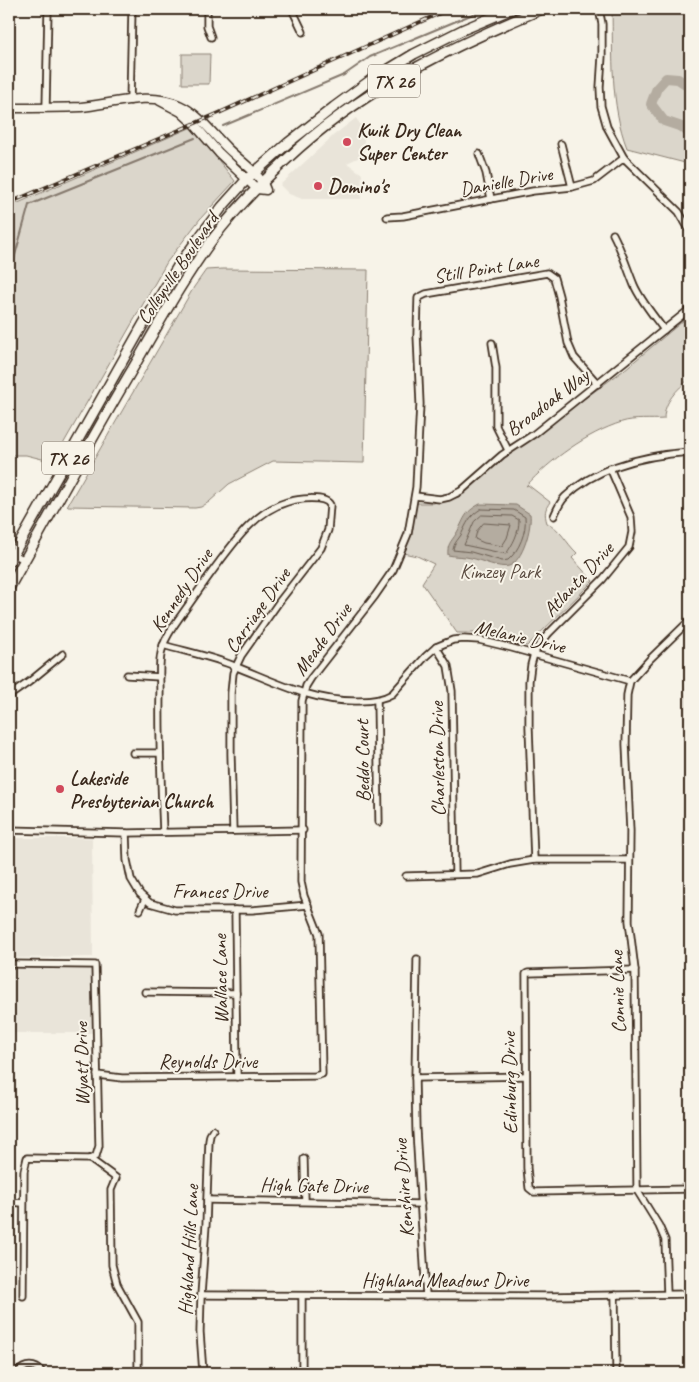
<svg xmlns="http://www.w3.org/2000/svg" width="699" height="1382" font-family="Caveat,sans-serif">
<style>
.built{fill:#e9e4d9}
.green{fill:#dbd6cb;stroke:#8b8074}
.water{fill:#b4aca0;stroke:#84786c}
.lines{fill:none;stroke-linecap:round;stroke-linejoin:round}
.shore{stroke:#6b5e52;stroke-width:1}
.stream{stroke:#84786c;stroke-width:2}
.river{stroke:#b4aca0;stroke-width:10}
.street-casing{stroke:#3b2a1e;stroke-width:9}
.secondary-casing{stroke:#3b2a1e;stroke-width:11}
.primary-casing{stroke:#3b2a1e;stroke-width:12}
.street{stroke:#f7f3e8;stroke-width:5.5}
.secondary{stroke:#f7f3e8;stroke-width:8}
.primary{stroke:#f7f3e8;stroke-width:9}
.rail-casing{stroke:#3b2a1e;stroke-width:4}
.rail{stroke:#f7f3e8;stroke-width:2;stroke-dasharray:5.5;stroke-linecap:butt}
.poi-dot{fill:#d1495b;stroke:#f7f3e8;stroke-width:2}
.labels{text-anchor:middle;stroke-width:4;stroke-linejoin:round;paint-order:stroke}
.shield{fill:#f7f3e8;stroke:#73665b;stroke-width:1}
.shield-label{font-size:19px;font-weight:bold;fill:#3b2a1e}
.poi-label{font-size:20px;font-weight:bold;fill:#3b2a1e;stroke:#f7f3e8;text-anchor:start}
.street-label{font-size:20px;fill:#3b2a1e;stroke:#f7f3e8}
.park-label{font-size:20px;fill:#5b4c41;stroke:#f7f3e8}
</style>
<rect width="100%" height="100%" fill="#f7f3e8"/>
<filter id="ink" filterUnits="userSpaceOnUse"><feTurbulence type="fractalNoise" baseFrequency=".02" numOctaves="2"/><feDisplacementMap in="SourceGraphic" scale="10" xChannelSelector="R" yChannelSelector="G"/><feConvolveMatrix kernelMatrix="1 2 1 2 8 2 1 2 1" color-interpolation-filters="sRGB"/></filter>
<g filter="url(#ink)">
<g class="built">
<path d="M356,118L364,130V155L347,163L362,174L361,199H302L289,194L280,185L334,135Z"/>
<path d="M685,659H690V848H682Z"/>
<path d="M9,838H92L93,957L9,958Z"/>
<rect x="9" y="968" width="84" height="65"/>
</g>
<g class="green">
<path d="M612,9H690V170L685,163L627,148C610,104 613,55 612,9Z"/>
<path d="M182,54H210L209,84H182Z"/>
<path d="M192,127L235,181L200,219L167,262L62,446L50,461L26,455H9V207Z"/>
<path d="M223,269L368,270L364,463L273,461L229,484L209,502L201,507L195,508L67,506L194,287L206,270Z"/>
<path d="M690,315V378C677,390 664,401 664,419C651,420 634,418 622,422C587,433 550,460 526,486L528,485L550,502C545,509 544,513 547,523C560,528 566,543 577,553L572,558L593,581L527,646L477,633H457L422,583L434,564L417,556L403,553L417,503H433L459,497L492,465L624,370Z"/>
</g>
<path class="water" d="M480,504L516,505L530,514C532,527 523,561 509,566C500,569 481,560 471,558C464,556 456,557 448,555C447,544 451,542 456,534C465,519 463,513 480,504Z"/>
<g class="lines">
<g class="shore">
<path d="M481,509L514,510L525,517C527,531 519,551 508,560L502,561L471,552L453,550C454,543 457,541 461,535C467,523 469,516 481,509Z"/>
<path d="M482,515L512,516L519,520C519,533 513,544 506,554L464,545L474,522Z"/>
<path d="M484,523L511,525L507,538L502,546L484,543L475,539L477,531Z"/>
</g>
<g class="stream">
<path d="M223,126L344,75L370,57L485,9"/>
<path d="M9,277L29,205L195,138"/>
</g>
<path class="river" d="M690,87L678,79L666,78L657,88L651,104L664,121L682,127L690,134"/>
<g class="street-casing">
<g id="street">
<path d="M207,9V26L211,37"/>
<path d="M292,9L303,32"/>
<path d="M599,9L602,24V56L600,87L601,106L607,127L624,158L679,212L690,231"/>
<path d="M130,101L132,9"/>
<path d="M46,108L48,10"/>
<path d="M561,144L572,187"/>
<path d="M479,154L486,173L491,199"/>
<path d="M387,217L403,216L533,191L572,187L594,181L624,158"/>
<path d="M613,234C622,251 627,268 634,285C641,301 654,316 664,330"/>
<path d="M492,343L496,368V426L508,450"/>
<path d="M415,496L440,499L449,497L461,491L502,455L534,434L690,309"/>
<path d="M554,516C557,509 560,502 565,497C598,465 647,455 690,452"/>
<path d="M9,552L25,560"/>
<path d="M163,645C187,652 213,657 237,667C277,683 314,702 358,701C370,701 382,700 392,694L426,656L436,647L453,640L464,639L479,640L512,648L630,681"/>
<path d="M436,647L448,666L452,691L455,874"/>
<path d="M127,675L160,677"/>
<path d="M630,681L627,695L626,744L630,831L629,921L635,970L637,1186L638,1192L659,1226L665,1240L667,1294"/>
<path d="M630,681L650,659L690,620"/>
<path d="M9,696L29,682L63,654"/>
<path d="M377,700L379,822"/>
<path d="M133,753H160"/>
<path d="M9,830L126,833L303,830"/>
<path d="M163,832C161,785 159,738 160,691C160,677 158,660 163,646C167,634 175,624 182,614C195,596 207,578 220,561C238,537 257,511 287,502C297,499 325,495 330,505L328,530L321,548L279,602L241,656L233,673L231,693V754L233,831"/>
<path d="M126,833L127,860L131,879L140,894L150,903L175,910H252L308,905"/>
<path d="M534,860L529,727V681L531,665L534,654L539,645L549,633L603,579L629,547L632,532L631,517L610,468"/>
<path d="M406,876L478,874L510,864L534,860H629"/>
<path d="M140,910L145,899"/>
<path d="M235,910L237,1077"/>
<path d="M417,959L415,1078L416,1130L426,1296"/>
<path d="M9,964L95,965L99,1146L96,1156L90,1159"/>
<path d="M635,970L528,973L526,974L527,1168L529,1188L534,1192L690,1189"/>
<path d="M145,992L236,993"/>
<path d="M97,1075L122,1078L315,1076L322,1074L319,934L304,896L301,882L302,701L306,686L311,678L375,596L393,570L408,534L416,487L420,404L417,335L418,298L426,294L547,273L554,278L559,296L568,343L574,357L598,384"/>
<path d="M415,1078L526,1076"/>
<path d="M90,1159L116,1178L111,1190L112,1265L117,1284L138,1322V1373"/>
<path d="M304,1159L305,1201"/>
<path d="M207,1200L421,1204"/>
<path d="M9,1202L23,1203"/>
<path d="M201,1295L549,1296L690,1294"/>
<path d="M615,1295L616,1373"/>
<path d="M23,1296L24,1171L27,1158L90,1159"/>
<path d="M302,1296V1373"/>
<path d="M9,1369L18,1372"/>
<path d="M17,1373C25,1364 35,1364 43,1373"/>
<path d="M203,1373L200,1332L201,1295L206,1225L209,1141L210,1135L213,1130"/>
</g>
</g>
<g class="secondary-casing">
<path id="secondary" d="M9,108C33,108 57,108 81,107C112,104 150,91 179,105C199,114 212,133 227,148C240,161 260,173 266,190L257,189L219,153L193,123L181,112L160,101"/>
</g>
<g class="primary-casing">
<g id="primary">
<path d="M9,562L144,323L178,266L222,207L247,179L288,143L334,107L371,80L414,54L462,30L512,9"/>
<path d="M9,588C49,517 88,445 129,375C156,329 181,282 212,240C236,208 270,174 299,148C369,86 457,44 542,9"/>
</g>
</g>
<use href="#street" class="street"/>
<use href="#secondary" class="secondary"/>
<use href="#primary" class="primary"/>
<g class="rail-casing">
<path id="rail" d="M9,203L219,113L449,9"/>
</g>
<use href="#rail" class="rail"/>
</g>
</g>
<g class="poi-dot">
<circle cx="347" cy="142" r="5"/>
<circle cx="318" cy="186" r="5"/>
<circle cx="60" cy="789" r="5"/>
</g>
<g class="labels">
<g class="shield">
<rect x="368" y="64.5" width="52" height="33" rx="4"/>
<rect x="42" y="441.5" width="52" height="33" rx="4"/>
</g>
<g class="shield-label">
<text x="394" y="88">TX 26</text>
<text x="68" y="465">TX 26</text>
</g>
<g class="poi-label">
<text x="357" y="137">Kwik Dry Clean<tspan x="357" dy="23">Super Center</tspan></text>
<text x="328" y="193">Domino's</text>
<text x="70" y="785">Lakeside<tspan x="70" dy="23">Presbyterian Church</tspan></text>
</g>
<g class="street-label">
<text transform="translate(506 181) rotate(-10)" y="7">Danielle Drive</text>
<text transform="translate(177 268) rotate(-56)" y="7">Colleyville Boulevard</text>
<text transform="translate(486 268) rotate(-9)" y="7">Still Point Lane</text>
<text transform="translate(547 402) rotate(-37)" y="7">Broadoak Way</text>
<text transform="translate(578 579) rotate(-47)" y="7">Atlanta Drive</text>
<text transform="translate(181 590) rotate(-56)" y="7">Kennedy Drive</text>
<text transform="translate(257 610) rotate(-55)" y="7">Carriage Drive</text>
<text transform="translate(520 636) rotate(13)" y="7">Melanie Drive</text>
<text transform="translate(322 639) rotate(-54)" y="7">Meade Drive</text>
<text transform="translate(437 759) rotate(-91)" y="7">Charleston Drive</text>
<text transform="translate(362 761) rotate(-91)" y="7">Beddo Court</text>
<text x="220" y="898">Frances Drive</text>
<text transform="translate(220 979) rotate(-91)" y="7">Wallace Lane</text>
<text transform="translate(617 992) rotate(-92)" y="7">Connie Lane</text>
<text x="208" y="1068">Reynolds Drive</text>
<text transform="translate(81 1064) rotate(-91)" y="7">Wyatt Drive</text>
<text transform="translate(509 1083) rotate(-91)" y="7">Edinburg Drive</text>
<text transform="translate(314 1185) rotate(1)" y="7">High Gate Drive</text>
<text transform="translate(403 1188) rotate(-94)" y="7">Kenshire Drive</text>
<text transform="translate(188 1250) rotate(-87)" y="7">Highland Hills Lane</text>
<text x="445" y="1287">Highland Meadows Drive</text>
</g>
<g class="park-label">
<text x="500" y="578">Kimzey Park</text>
</g>
</g>
<rect width="699" height="1382" fill="none" stroke="#f7f3e8" stroke-width="30"/>
<rect x="15" y="15" width="669" height="1352" fill="none" stroke="#3b2a1e" stroke-width="2" filter="url(#ink)"/>
</svg>
